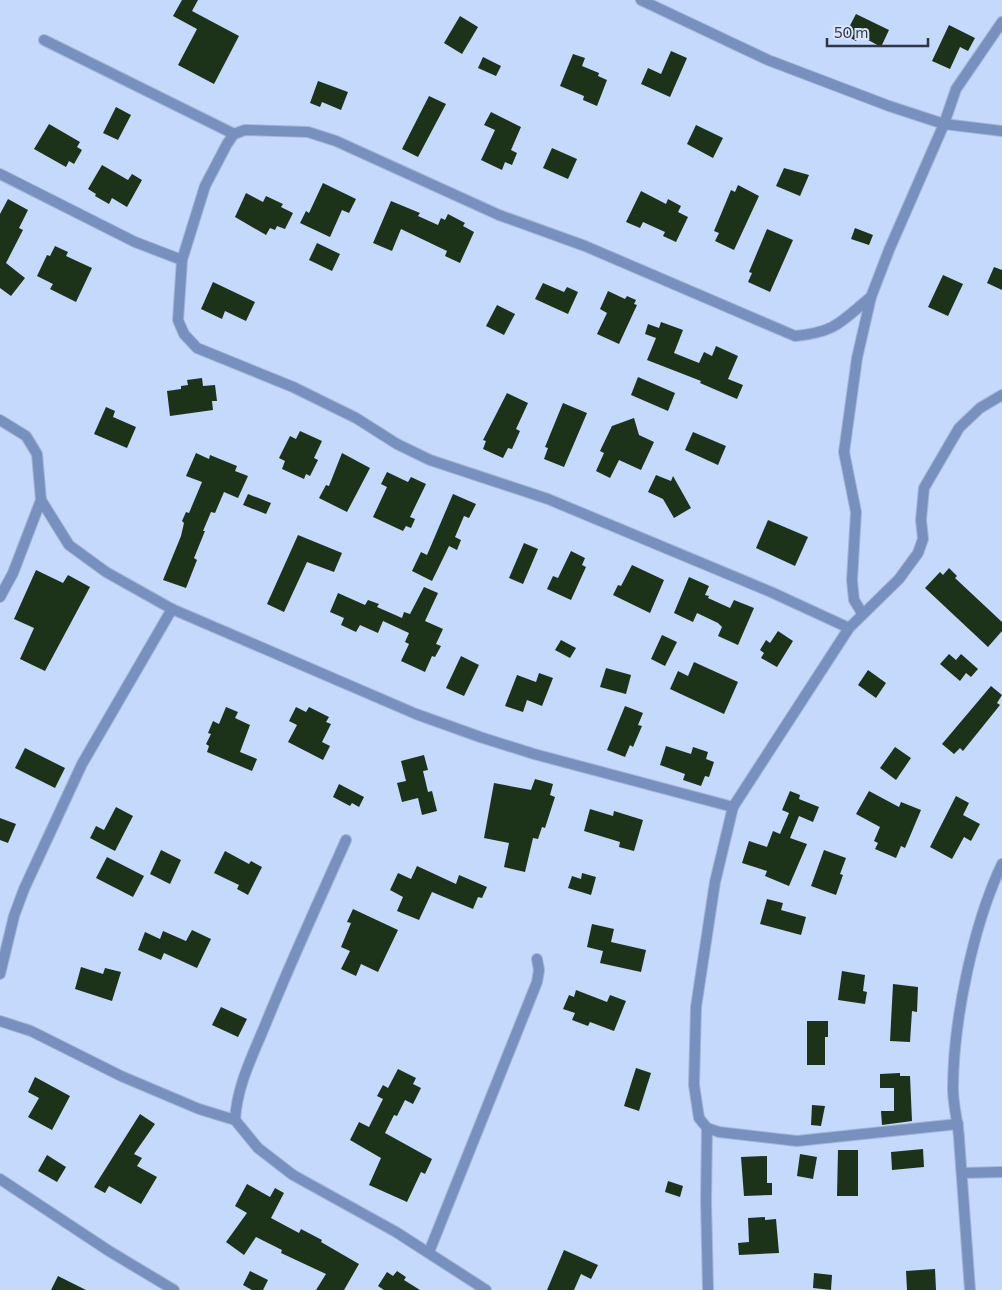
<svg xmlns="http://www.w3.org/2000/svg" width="1002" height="1290" font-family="Commissioner,sans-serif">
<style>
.building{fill:#1c331a}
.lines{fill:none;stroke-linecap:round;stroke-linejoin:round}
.street-casing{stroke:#a4b5d4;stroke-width:12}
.street{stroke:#7790be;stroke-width:10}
</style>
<rect width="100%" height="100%" fill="#c5d9fc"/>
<g class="building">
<path d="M182,0H198L192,11L239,36L214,84L178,65L197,29L173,16Z"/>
<path d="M856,14L889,30L881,47L859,35L856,41L845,35Z"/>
<path d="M460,16L478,27L462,54L444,43Z"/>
<path d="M949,25L975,38L968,51L960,47L950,69L932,61Z"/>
<path d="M671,51L687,58L670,97L641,84L648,68L661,74Z"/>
<path d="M573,54L585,58L582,66L599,73L598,76L607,80L597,106L583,100L584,96L560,86Z"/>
<path d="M483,57L501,66L496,76L478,68Z"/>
<path d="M318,81L348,92L341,110L322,102L320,107L310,103Z"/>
<path d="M429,96L446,104L418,157L402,149Z"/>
<path d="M116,107L131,115L118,140L103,133Z"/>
<path d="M491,112L521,127L511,150L517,153L512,165L505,162L502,170L481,160L495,130L484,125Z"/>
<path d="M49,124L80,142L77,147L82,150L74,164L69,161L66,167L34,149Z"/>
<path d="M696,125L723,138L713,158L687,144Z"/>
<path d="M552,148L577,159L568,179L543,168Z"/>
<path d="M102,165L128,180L132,174L142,180L127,207L112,198L109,204L95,196L96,194L88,189Z"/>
<path d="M784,168L809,175L800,196L776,186Z"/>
<path d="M323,183L356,199L349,213L342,210L330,237L300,223L306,211L309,213Z"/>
<path d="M738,185L759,196L734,250L715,241L719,233L714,231L731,190L735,192Z"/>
<path d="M641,191L666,204L668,199L681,206L678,212L688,217L676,242L663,236L665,232L643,222L640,228L626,222Z"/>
<path d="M246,193L263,202L266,196L283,204L281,207L293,213L285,229L277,226L275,230L270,228L266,235L235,217Z"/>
<path d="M8,199L28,210L19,228L23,230L6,263L25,278L11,296L0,288V214Z"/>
<path d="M391,201L420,213L418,216L438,225L441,218L445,220L448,214L465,223L463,226L474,232L460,263L445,256L447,251L401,229L392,251L373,243Z"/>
<path d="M855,228L873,235L869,245L851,239Z"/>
<path d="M767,229L793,240L770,292L748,282L752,273L749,272Z"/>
<path d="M317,243L340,254L332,271L309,260Z"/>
<path d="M55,246L68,252L66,256L92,268L76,302L50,289L53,284L37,276L47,255L50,256Z"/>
<path d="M994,267L1002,270V290L987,283Z"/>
<path d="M943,275L963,284L948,316L928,307Z"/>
<path d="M213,282L255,302L246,321L225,311L222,319L201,309Z"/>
<path d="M543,283L564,292L567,287L578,292L568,314L535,299Z"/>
<path d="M608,291L625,299L627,296L636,300L634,304L637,305L619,344L597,334L607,313L600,309Z"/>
<path d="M497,305L515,314L504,335L486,326Z"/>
<path d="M661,322L683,330L674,353L699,363L704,352L712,356L716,346L738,356L728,379L743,385L737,399L700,383L701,381L647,360L656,338L645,334L648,324L659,328Z"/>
<path d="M638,377L675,393L668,411L631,395Z"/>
<path d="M202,378L203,386L215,385L217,401H212L213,410L170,416L167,391L181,389V386L188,385L187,380Z"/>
<path d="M507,393L528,403L516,429L520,431L512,449L508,448L503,458L483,449L486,441L483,440Z"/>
<path d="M563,403L587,413L564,467L544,459L548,448L545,447Z"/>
<path d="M106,407L115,411L113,417L136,427L127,448L94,434Z"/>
<path d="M634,418L639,435L654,442L641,470L619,460L610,478L596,471L604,453L600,451L612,426Z"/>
<path d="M300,431L322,441L314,458L318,460L310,476L306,474L304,479L282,469L285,461L279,458L290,436L296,439Z"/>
<path d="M693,432L726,446L718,465L685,450Z"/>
<path d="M196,453L209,459L210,455L237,466L235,471L248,476L238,498L224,492L215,513L211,512L203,531H205L194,558L197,560L186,588L163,580L181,536L184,523L182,521L186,512L189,513L202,482L186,476Z"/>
<path d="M342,453L370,468L347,512L319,498L326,485L329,486Z"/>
<path d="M387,472L408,482L411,477L426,484L410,517L415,519L411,528L406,526L403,531L373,517L387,487L381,484Z"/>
<path d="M656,475L671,481L673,476L691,508L674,518L663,499L648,492Z"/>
<path d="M248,494L271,503L266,514L243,505Z"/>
<path d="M453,494L476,504L469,518L464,516L455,537L461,540L457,550L449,546L432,581L412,571L421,552L427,555Z"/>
<path d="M768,520L808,537L795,566L756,548Z"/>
<path d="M298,535L342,553L334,572L307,562L284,612L267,604Z"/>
<path d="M524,543L538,549L523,584L509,578Z"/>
<path d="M571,551L585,558L582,565L586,567L571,600L547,589L553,576L558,578Z"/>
<path d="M632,565L664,580L650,613L613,595L618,585L621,586Z"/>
<path d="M949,568L957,576L955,578L1002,622V631L988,647L925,588L940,572L943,575Z"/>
<path d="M36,570L63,583L68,575L90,587L45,671L20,659L34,628L14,619Z"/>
<path d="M689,577L709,586L705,595L709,596L708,598L730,608L734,600L754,608L738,645L718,636L722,627L718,623L697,613L693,622L674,613Z"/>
<path d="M424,587L438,593L425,621L443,629L436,644L441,646L435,657L432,656L425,672L401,661L409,644L405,642L409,633L383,621L378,633L360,625L356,632L341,625L344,618L330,612L338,593L365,605L368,600L379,604L377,607L402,618L404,612L410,614Z"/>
<path d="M778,631L793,641L777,667L761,658L764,653L760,650L766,640L770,643Z"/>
<path d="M662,635L677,642L665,666L651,659Z"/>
<path d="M561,640L576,648L570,658L555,650Z"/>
<path d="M949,654L956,660L961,654L978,669L971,677L966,673L960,681L940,664Z"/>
<path d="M461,656L479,665L464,696L446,688Z"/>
<path d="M694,662L738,682L724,714L670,689L678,671L688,676Z"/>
<path d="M606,668L631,675L626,694L600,687Z"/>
<path d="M868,670L886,683L876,698L858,685Z"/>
<path d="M539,673L553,678L542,706L527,700L523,712L505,706L517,675L536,682Z"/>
<path d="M991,686L1002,695L997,703L1000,705L963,751L960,748L954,754L942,744Z"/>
<path d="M625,706L643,713L638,725L642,726L633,747L630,745L625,757L607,750Z"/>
<path d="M226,707L238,712L235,718L250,725L240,752L257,759L252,771L207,752L209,746L206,744L211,734L208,733L213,721L219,724Z"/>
<path d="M296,707L306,712L309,707L329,717L326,722L331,724L322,742L330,746L323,760L288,742L297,725L289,721Z"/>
<path d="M666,746L691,754L693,747L708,752L706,759L714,762L709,777L705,776L701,786L683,780L685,774L660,765Z"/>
<path d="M895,747L911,758L896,780L880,768Z"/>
<path d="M25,748L65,768L55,788L15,768Z"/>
<path d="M424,755L428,770L423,771L428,792L432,791L437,811L422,815L418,798L402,802L397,783L406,781L401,761Z"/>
<path d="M535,779L553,784L550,795L555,797L545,828L542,827L538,839L533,838L525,872L504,867L509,843L484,838L494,783L531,790Z"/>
<path d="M339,784L364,797L359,807L352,803L350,806L333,797Z"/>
<path d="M790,791L800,795L799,799L819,807L813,822L799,816L790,838L807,844L789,886L765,876L767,871L742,863L749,841L767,847L773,831L780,834L789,813L782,810Z"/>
<path d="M869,791L899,807L901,802L921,810L905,848L901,846L896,858L875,849L878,843L874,841L880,827L856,814Z"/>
<path d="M956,796L969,803L963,815L980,824L971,841L964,837L952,859L930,847Z"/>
<path d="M116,807L133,816L115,851L90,838L96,826L104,830Z"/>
<path d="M590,809L613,816L614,811L643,820L634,851L619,847L620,842L584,831Z"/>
<path d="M0,818L16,824L8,843L0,840Z"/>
<path d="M161,850L181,860L170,884L150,874Z"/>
<path d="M824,850L846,858L840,874L843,875L836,895L811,886Z"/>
<path d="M225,851L249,864L251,861L262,867L248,895L237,889L239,885L214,873Z"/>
<path d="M107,857L144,876L133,897L96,878Z"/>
<path d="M417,866L456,884L459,875L487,887L482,898L478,897L473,909L432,892L419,920L397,911L403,897L390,890L398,873L411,879Z"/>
<path d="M582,873L596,877L591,895L568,888L572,876L581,879Z"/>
<path d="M767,899L783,903L781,910L806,917L801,935L760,924Z"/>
<path d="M353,909L398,930L378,972L361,964L356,976L341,969L350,951L341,947L351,923L347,922Z"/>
<path d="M592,924L614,929L611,942L646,950L641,972L600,963L603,951L587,947Z"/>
<path d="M192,930L211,939L197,968L164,953L161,960L138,950L145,932L160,939L163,931L186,941Z"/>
<path d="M81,967L103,974L105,968L121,972L112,1001L75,989Z"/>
<path d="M842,971L865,975L863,991L867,992L865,1004L838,1000Z"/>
<path d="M893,984L918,987L917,1012L912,1011L910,1042L890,1041Z"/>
<path d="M576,990L607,1002L610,995L626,1001L614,1031L590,1022L588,1026L572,1020L575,1013L563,1009L569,995L574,997Z"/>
<path d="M221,1007L247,1019L238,1037L212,1025Z"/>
<path d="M807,1021H828V1037H825V1065H807Z"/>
<path d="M636,1068L651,1073L639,1111L624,1106Z"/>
<path d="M398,1069L416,1078L413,1084L421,1088L413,1104L405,1100L397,1116L394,1115L385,1133L432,1159L425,1174L421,1172L407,1202L369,1185L381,1158L350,1140L359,1122L369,1127L383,1099L377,1096L383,1085L388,1088Z"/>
<path d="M900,1073V1076H910L912,1121L882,1125L881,1111H894V1088H880V1074Z"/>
<path d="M35,1077L70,1096L52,1130L28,1117L39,1098L28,1092Z"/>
<path d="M812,1105L825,1106L821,1126L811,1125Z"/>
<path d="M140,1114L155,1124L134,1154L142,1158L137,1166L157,1177L141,1204L109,1186L105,1193L94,1187Z"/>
<path d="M923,1149L924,1167L892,1170L891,1152Z"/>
<path d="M838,1150H858V1196H837Z"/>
<path d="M800,1154L817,1157L813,1179L797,1176Z"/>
<path d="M47,1155L66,1167L57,1182L38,1171Z"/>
<path d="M767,1156V1183H772V1195L744,1196L741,1157Z"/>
<path d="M668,1181L683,1186L680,1197L665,1192Z"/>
<path d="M247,1184L270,1197L275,1188L284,1193L271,1218L299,1233L301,1229L322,1240L321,1242L359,1264L344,1290H316L326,1274L281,1253L282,1250L256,1237L244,1255L226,1242L247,1213L235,1206Z"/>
<path d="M765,1217V1220L776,1219L779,1253L739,1255L738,1243L749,1242L748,1218Z"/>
<path d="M564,1250L598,1265L591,1279L581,1274L574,1290H547Z"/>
<path d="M935,1269L936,1290H907L906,1271Z"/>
<path d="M250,1271L268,1280L263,1290H252L243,1285Z"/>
<path d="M397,1271L406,1277L404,1280L420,1290H384L378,1286L387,1272L393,1276Z"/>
<path d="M814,1273L832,1275L831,1290L813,1288Z"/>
<path d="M58,1276L86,1290H51Z"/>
</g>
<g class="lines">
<g class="street-casing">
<g id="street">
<path d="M641,0L768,60L889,106L944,124L1002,131"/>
<path d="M44,40L234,134"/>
<path d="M0,174L135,242L182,260"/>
<path d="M0,420L26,436L37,454L41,500L69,545L106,572L172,609L416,714L480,737L534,754L733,807"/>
<path d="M0,597L13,573L41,500"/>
<path d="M862,613L854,600L852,580L856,512L844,452L857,358L871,297L889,250L944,124L956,89L1002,22"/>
<path d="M849,628L771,592L548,499L430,460L397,444L356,418L293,387L197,348L184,334L178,320L182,260L205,186L227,144L234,134L245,130L308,132L336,141L499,215L585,246L795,336C837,332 841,321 871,297"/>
<path d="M0,974L14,916L24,889L82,764L172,609"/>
<path d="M0,1021L31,1031L121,1076L199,1109L235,1120L258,1148L293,1175L396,1232L486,1290"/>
<path d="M235,1120C237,1085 253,1055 266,1023C291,961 319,901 346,840"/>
<path d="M958,1124L797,1141L719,1132L707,1128L699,1118L694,1085L696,1007L715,882L733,807L849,628L899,579L918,553L923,539L921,520L924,488L959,428L980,408L1002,395"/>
<path d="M707,1128L706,1201L708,1290"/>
<path d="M962,1173L1002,1172"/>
<path d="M0,1179L109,1251L174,1290"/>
<path d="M429,1252L537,982L539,970L537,959"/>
<path d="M970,1290C966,1239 963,1189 959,1138C958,1122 953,1105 953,1089C953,1022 973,925 1002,864"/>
</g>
</g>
<use href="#street" class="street"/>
</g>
<path d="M827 38v8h101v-8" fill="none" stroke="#2f3644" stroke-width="2.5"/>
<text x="834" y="38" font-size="15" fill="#2f3644" stroke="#d9e5fb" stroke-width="4" paint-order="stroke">50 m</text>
</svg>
